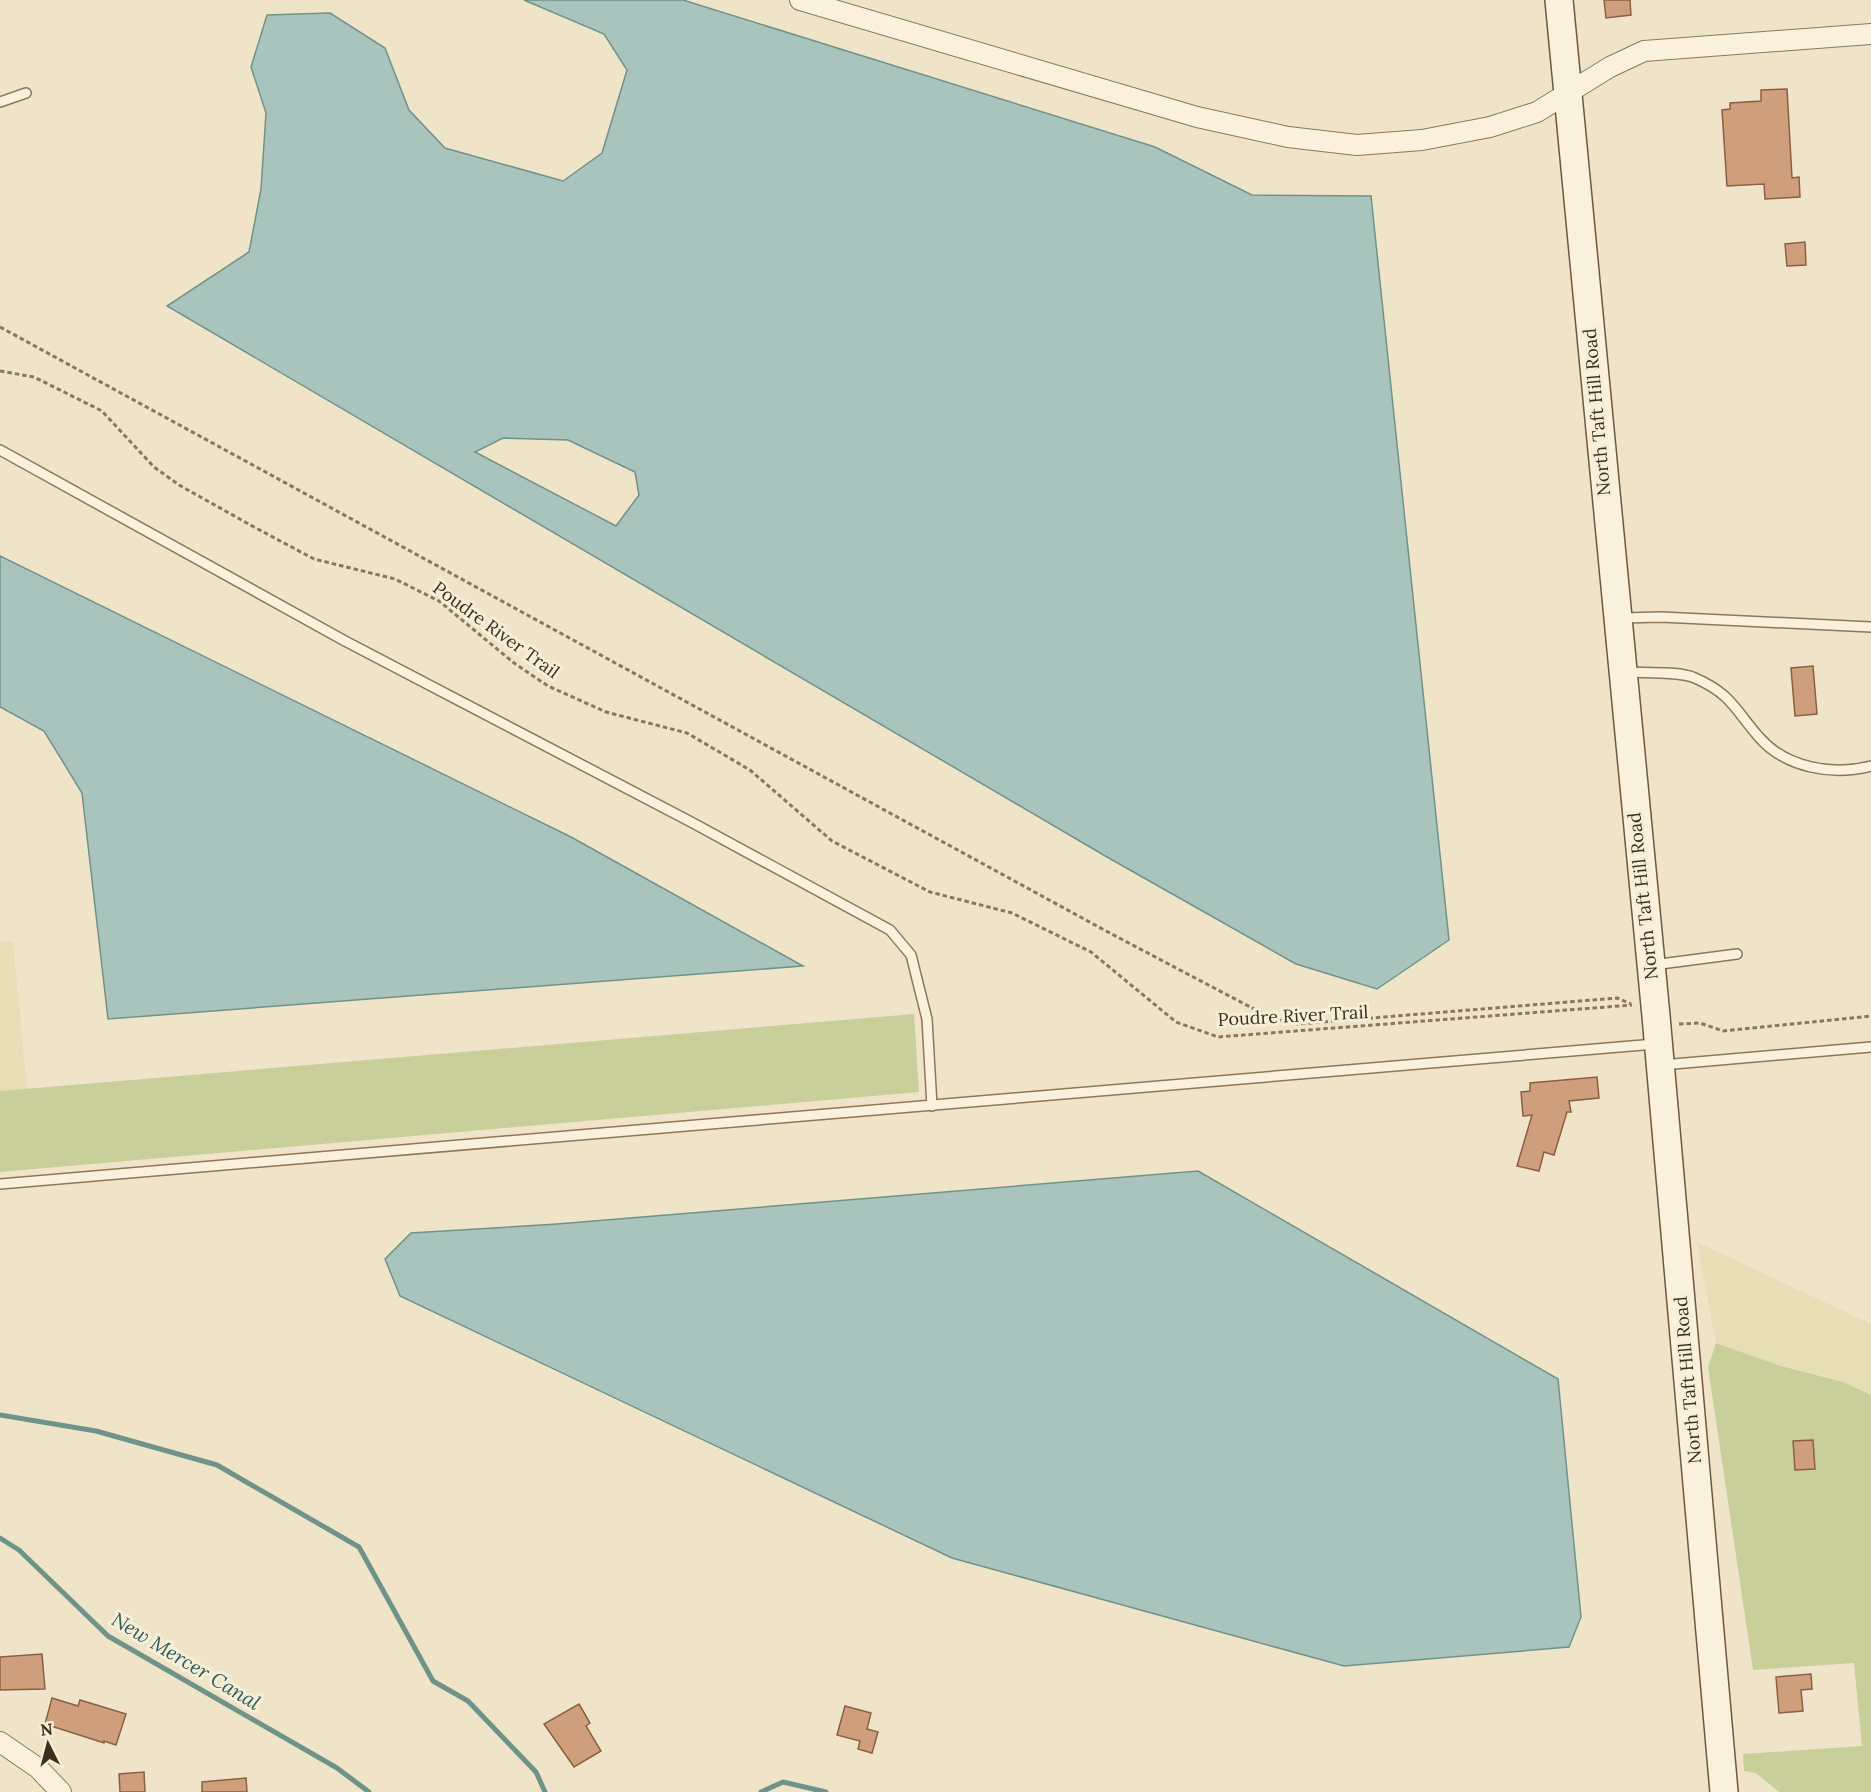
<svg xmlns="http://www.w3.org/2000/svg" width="1871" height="1792" font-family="Lora,serif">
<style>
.farmland{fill:#e6deb5}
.green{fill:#c9cf9b}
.water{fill:#a9c4bc;stroke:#6f938a;stroke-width:1.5;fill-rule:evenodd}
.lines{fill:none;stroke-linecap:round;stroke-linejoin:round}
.stream{stroke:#6f938a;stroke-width:5}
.building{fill:#cf9f7d;stroke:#8d5f41;stroke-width:1.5}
.service-casing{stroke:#8d765c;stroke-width:12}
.minor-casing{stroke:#8d765c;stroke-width:22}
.secondary-casing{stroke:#6f573f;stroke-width:30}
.path{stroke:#8d765c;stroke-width:3;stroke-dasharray:4.5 3;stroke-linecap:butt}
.service{stroke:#faf1dc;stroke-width:9}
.minor{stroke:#faf1dc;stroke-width:20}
.secondary{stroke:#faf1dc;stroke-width:27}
.labels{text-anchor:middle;stroke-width:6;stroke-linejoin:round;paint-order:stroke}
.street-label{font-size:18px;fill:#3d2e20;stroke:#f7eed8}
.water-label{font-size:20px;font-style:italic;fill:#2f5d5a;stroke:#f7eed8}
</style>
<rect width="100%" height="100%" fill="#f0e4c8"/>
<g class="farmland">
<path d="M13,941L27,1089L0,1091V942Z"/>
<path d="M1697,1242L1871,1324V1395L1843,1382L1781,1366L1716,1343Z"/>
</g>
<g class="green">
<path d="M914,1014L919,1092L0,1172V1091Z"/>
<path d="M1716,1343L1781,1366L1843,1382L1871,1395V1792H1779L1756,1773L1744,1771L1743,1754L1862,1746L1854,1663L1753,1670L1708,1367Z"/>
</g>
<g class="water">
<path d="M524,0H683L1155,147L1252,195L1371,196L1449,940L1377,989L1296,964L1107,857L167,306L249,252L261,189L266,113L251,67L267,15L330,13L385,48L409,110L445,148L563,181L602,153L627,70L604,34ZM503,438L568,440L635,472L639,495L616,526L475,452Z"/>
<path d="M0,556L571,837L803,966L108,1019L82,793L44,731L0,707Z"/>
<path d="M1198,1171L1558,1379L1581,1617L1569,1647L1344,1666L952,1558L400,1296L385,1259L411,1233L557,1224Z"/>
</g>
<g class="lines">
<g class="stream">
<path d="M0,1415L96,1431L217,1465L359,1547L433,1681L468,1701L536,1772L545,1792"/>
<path d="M0,1538L19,1550L108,1636L337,1768L369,1792"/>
<path d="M761,1792L783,1782L826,1792"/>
</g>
</g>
<g class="building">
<path d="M1604,0H1630L1631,15L1606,18Z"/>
<path d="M1787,89L1792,178L1799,177L1800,197L1765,199L1764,184L1727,186L1722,110L1730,109V103L1761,101V90Z"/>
<path d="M1805,242L1806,265L1787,266L1785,244Z"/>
<path d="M1813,666L1817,714L1795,716L1791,668Z"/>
<path d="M1597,1077L1599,1098L1569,1101L1571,1112H1567L1554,1155L1544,1152L1539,1171L1517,1166L1532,1115L1523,1116L1521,1092L1530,1091V1083Z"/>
<path d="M1813,1440L1815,1469L1795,1470L1793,1441Z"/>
<path d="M42,1654L45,1689L0,1690V1657Z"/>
<path d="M1811,1674L1812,1689L1801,1690L1803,1711L1779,1713L1776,1677Z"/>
<path d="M52,1698L78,1706L80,1700L126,1714L116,1745L104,1741V1743L45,1724Z"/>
<path d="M579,1704L590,1723L586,1726L601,1751L574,1767L544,1724Z"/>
<path d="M845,1706L871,1713L867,1729L878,1732L872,1753L858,1749L860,1741L837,1735Z"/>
<path d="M144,1772L145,1792H120L119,1774Z"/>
<path d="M246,1778L247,1792H202V1782Z"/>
</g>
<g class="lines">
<g class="service-casing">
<g id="service">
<path d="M0,102L26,93"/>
<path d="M0,450L345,641L693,823L890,930L911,955L927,1019L932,1106"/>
<path d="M1622,618L1661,617L1871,627"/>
<path d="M1627,672C1644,673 1680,671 1695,678C1731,694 1734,708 1758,736C1785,768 1832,776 1871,766"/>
<path d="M1653,965L1737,954"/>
<path d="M1662,1065L1871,1047"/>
<path d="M0,1184L1655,1044"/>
</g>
</g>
<g class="minor-casing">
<g id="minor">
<path d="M800,0L1197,117L1288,137L1357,145L1422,140L1490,127L1537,112L1610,67L1644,51L1871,34"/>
<path d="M0,1742L38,1768L61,1792"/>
</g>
</g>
<g class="secondary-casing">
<path id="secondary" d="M1559,0L1656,1016L1724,1792"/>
</g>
<g class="path">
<path d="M0,327L1106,931L1273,1019L1298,1024L1617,998L1631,1004"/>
<path d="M0,371L34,377L102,411L154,467L179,485L254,527L314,559L395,579L439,601L514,663L548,686L606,712L687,733L750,770L832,841L930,892L1012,913L1091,952L1176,1022L1218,1037L1632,1005"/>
<path d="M1679,1024L1700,1023L1723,1031L1871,1016"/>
</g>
<use href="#service" class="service"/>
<use href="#minor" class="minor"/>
<use href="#secondary" class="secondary"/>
</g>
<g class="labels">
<g class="street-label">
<text transform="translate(1597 412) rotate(-95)" y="6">North Taft Hill Road</text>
<text transform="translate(496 630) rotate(36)" y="6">Poudre River Trail</text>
<text transform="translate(1643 896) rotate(-96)" y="6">North Taft Hill Road</text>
<text transform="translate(1293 1016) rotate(-3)" y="6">Poudre River Trail</text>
<text transform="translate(1688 1380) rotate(-95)" y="6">North Taft Hill Road</text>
</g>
<g class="water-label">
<text transform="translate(186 1661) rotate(31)" y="7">New Mercer Canal</text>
</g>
</g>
<g transform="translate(48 1744) rotate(354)" stroke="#f7eed8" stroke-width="4.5" paint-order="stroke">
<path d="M0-4.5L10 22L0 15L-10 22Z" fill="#3d2e20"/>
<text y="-9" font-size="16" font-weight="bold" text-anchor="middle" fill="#3d2e20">N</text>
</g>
</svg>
